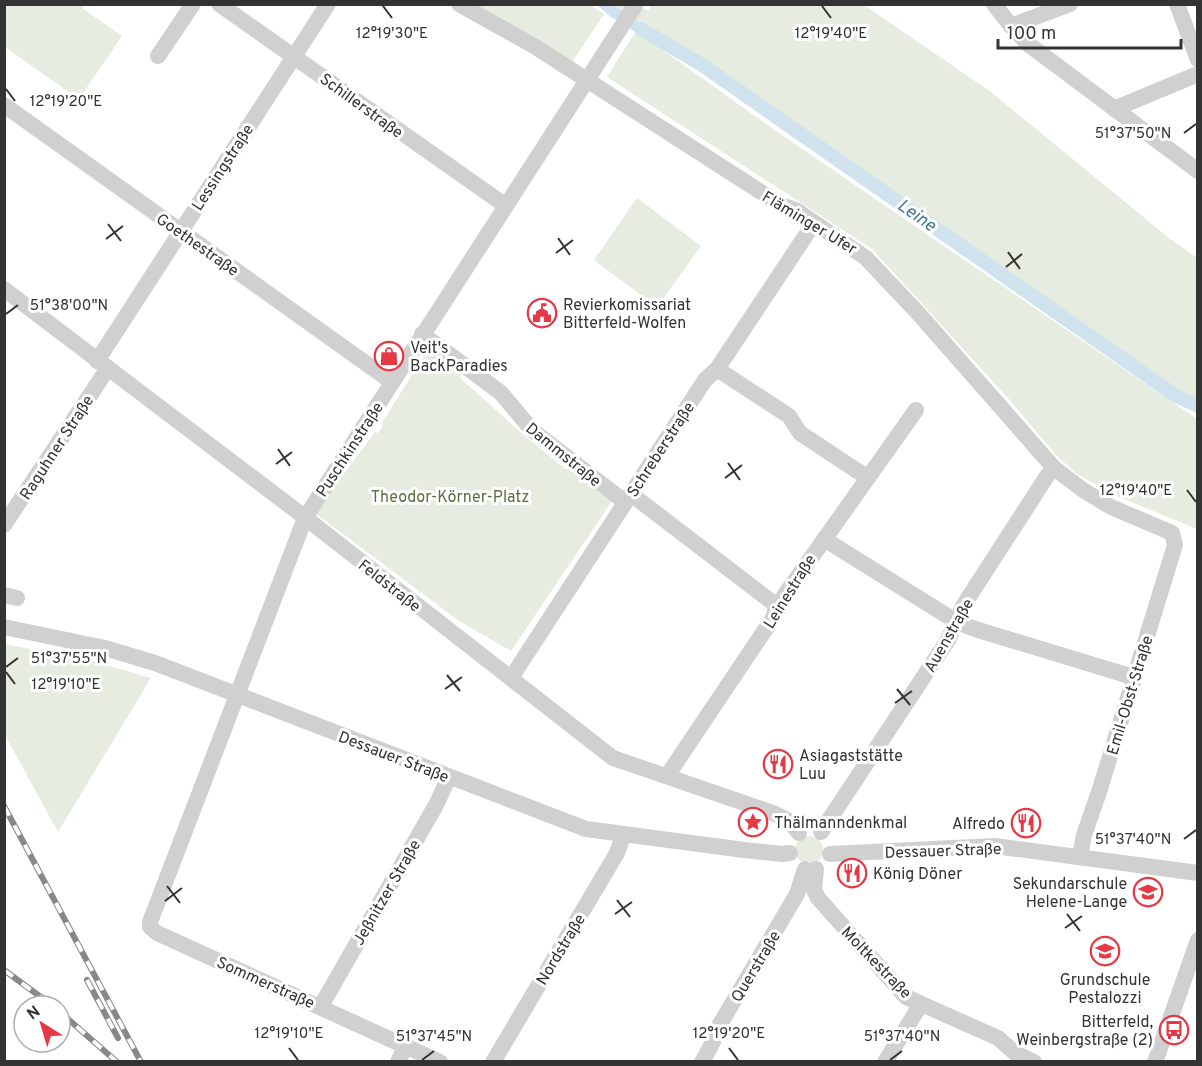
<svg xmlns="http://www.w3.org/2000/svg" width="1202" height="1066" font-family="Overpass,sans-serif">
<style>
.green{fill:#e6ecdf}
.water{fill:#cfe2ee}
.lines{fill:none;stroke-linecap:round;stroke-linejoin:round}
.canal{stroke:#cfe2ee;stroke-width:14}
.minor{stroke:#d0d0d0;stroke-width:16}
.rail-casing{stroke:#888;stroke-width:6}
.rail{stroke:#fff;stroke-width:4;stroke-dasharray:11;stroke-linecap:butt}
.ticks{fill:none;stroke:#333;stroke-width:2}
.labels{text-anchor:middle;stroke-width:6;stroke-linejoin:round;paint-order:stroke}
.street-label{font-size:16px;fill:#333;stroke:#fff}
.poi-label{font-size:16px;fill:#333;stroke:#fff;text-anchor:start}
.park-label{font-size:16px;fill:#56703f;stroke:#fff}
.water-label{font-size:18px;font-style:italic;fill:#3f7597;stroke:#fff}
.ticks-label{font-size:15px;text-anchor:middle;fill:#333;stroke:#fff;stroke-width:6;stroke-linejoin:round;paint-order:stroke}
</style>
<rect width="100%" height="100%" fill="#fff"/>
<g class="green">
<path d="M5,4L85,5L82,8L122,36L79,99L5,47Z"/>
<path d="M652,4L864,5L991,92L1169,238L1197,258V406L1176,396L613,5H638L648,11Z"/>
<path d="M474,5H590L604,14L572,62Z"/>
<path d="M636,31L773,129L1197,419V529L1119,497L1077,474L1055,454L1008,398L872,249L607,77Z"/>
<path d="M637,198L701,246L657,307L594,260Z"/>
<path d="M428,350L437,351L462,370L460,378L527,438L566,469L572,468L612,501L511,651L459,621L315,513L372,436L374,432L378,433L383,426L381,424Z"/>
<path d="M4,644L88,660L151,678L58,832L5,735Z"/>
<circle cx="809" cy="850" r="14"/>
</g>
<path class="water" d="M597,5H613L659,35L654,43L611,17Z"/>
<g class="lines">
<path class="canal" d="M641,29L702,65L1176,396L1198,406"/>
<g class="minor">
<path d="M219,4L506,206"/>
<path d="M459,4L534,46L781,205L796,210L866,258L918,313L1054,468L1083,490L1111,507L1172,533L1175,545L1099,792L1084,835L1080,856"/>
<path d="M994,4L1011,26L1028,44L1198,171"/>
<path d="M1177,4L1198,60"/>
<path d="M1011,26L1070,4"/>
<path d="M158,56L193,4"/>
<path d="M4,105L392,382"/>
<path d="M1114,109L1198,74"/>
<path d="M4,289L294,509L613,758L773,813L789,821L799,833"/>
<path d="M422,334L501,393L532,430L625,502"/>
<path d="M97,361L328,4"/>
<path d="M717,369L789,416L800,433L868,478"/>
<path d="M631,494L777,606"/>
<path d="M4,525L108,368"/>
<path d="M824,539L957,622L975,629L1133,677"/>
<path d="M4,595L17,598"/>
<path d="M4,627L105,648L155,663L586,829L744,850L782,854L790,853"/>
<path d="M511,678L705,380L717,369L814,223"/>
<path d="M667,776L773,618L777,606L916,410"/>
<path d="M821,832L948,640L963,606L1047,476L1054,468"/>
<path d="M830,854L995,846L1198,873"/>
<path d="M816,869L814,890L818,898L906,997L998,1038L1015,1053L1034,1062"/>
<path d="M321,1006L436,805L449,777"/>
<path d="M398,1062L406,1045"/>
<path d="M440,1062L157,933L150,927V922L305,518L636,4"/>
<path d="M493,1062L617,853L623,836"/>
<path d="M702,1062L713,1042L716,1031L797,894L805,869"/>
<path d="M885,1062L921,1004"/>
<path d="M1155,1062L1198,940"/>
</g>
<g class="rail-casing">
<g id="rail">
<path d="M4,806L141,1062"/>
<path d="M4,970L53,1006"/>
<path d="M87,980L118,1038"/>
<path d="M60,1012L117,1062"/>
</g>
</g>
<use href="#rail" class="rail"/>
</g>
<path class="ticks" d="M383,6L392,18M822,6L831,18M6,89L15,101M1184,133L1196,124M108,224L121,241M558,238L570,255M106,239L123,226M1008,252L1020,269M556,253L573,240M1006,267L1022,254M6,314L18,305M278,449L290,466M728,463L740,480M276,464L292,452M725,478L742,465M1187,490L1196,502M6,667L18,658M6,672L15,684M447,675L460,691M445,689L462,677M897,689L910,705M895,703L912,691M1184,839L1196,830M167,886L180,903M617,900L630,917M165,901L182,888M615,914L632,902M1067,914L1080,931M1065,928L1082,916M289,1048L298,1060M729,1048L738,1060M422,1060L434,1051M890,1060L902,1051"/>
<defs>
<g id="civic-ring" transform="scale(1.5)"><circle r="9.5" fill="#fff" stroke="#e63946" stroke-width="1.5"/><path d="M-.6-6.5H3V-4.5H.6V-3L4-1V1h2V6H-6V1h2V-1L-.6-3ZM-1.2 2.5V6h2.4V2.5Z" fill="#e63946"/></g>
<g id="shop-ring" transform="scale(1.5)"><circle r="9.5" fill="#fff" stroke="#e63946" stroke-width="1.5"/><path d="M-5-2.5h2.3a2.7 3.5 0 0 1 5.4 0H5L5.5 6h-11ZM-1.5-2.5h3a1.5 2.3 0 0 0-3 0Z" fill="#e63946"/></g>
<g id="restaurant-ring" transform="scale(1.5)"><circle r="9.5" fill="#fff" stroke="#e63946" stroke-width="1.5"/><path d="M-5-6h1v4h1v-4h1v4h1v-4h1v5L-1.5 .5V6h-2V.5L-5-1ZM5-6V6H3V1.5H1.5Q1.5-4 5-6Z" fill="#e63946"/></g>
<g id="sight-ring" transform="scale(1.5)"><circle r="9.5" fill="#fff" stroke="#e63946" stroke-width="1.5"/><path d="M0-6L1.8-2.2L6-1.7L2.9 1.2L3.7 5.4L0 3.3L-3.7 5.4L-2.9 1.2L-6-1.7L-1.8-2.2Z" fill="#e63946"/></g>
<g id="school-ring" transform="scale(1.5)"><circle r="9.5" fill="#fff" stroke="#e63946" stroke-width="1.5"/><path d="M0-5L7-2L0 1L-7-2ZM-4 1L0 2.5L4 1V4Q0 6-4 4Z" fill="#e63946"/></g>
<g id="bus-ring" transform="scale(1.5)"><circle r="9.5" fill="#fff" stroke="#e63946" stroke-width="1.5"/><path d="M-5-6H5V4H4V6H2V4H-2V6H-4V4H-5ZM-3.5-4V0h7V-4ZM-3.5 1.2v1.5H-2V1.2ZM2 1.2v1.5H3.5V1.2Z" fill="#e63946"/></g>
</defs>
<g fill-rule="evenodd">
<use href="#civic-ring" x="542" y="313"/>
<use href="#shop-ring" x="389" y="356"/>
<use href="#restaurant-ring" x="778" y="764"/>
<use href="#sight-ring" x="753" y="822"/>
<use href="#restaurant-ring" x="1026" y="823"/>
<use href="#restaurant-ring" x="852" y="873"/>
<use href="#school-ring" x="1148" y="892"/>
<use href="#school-ring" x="1105" y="951"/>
<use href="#bus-ring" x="1174" y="1030"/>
</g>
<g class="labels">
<g class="street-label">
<text transform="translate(362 105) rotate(36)" y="6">Schillerstraße</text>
<text transform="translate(222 167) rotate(-57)" y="6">Lessingstraße</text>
<text transform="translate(810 222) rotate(31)" y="6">Fläminger Ufer</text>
<text transform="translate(198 244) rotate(35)" y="6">Goethestraße</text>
<text transform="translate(56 447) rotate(-57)" y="6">Raguhner Straße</text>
<text transform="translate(349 449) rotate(-57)" y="6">Puschkinstraße</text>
<text transform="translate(660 449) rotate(-57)" y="6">Schreberstraße</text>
<text transform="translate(564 454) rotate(39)" y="6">Dammstraße</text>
<text transform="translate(390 585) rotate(38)" y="6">Feldstraße</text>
<text transform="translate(789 591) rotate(-58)" y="6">Leinestraße</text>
<text transform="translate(948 635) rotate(-60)" y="6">Auenstraße</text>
<text transform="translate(1129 695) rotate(-73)" y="6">Emil-Obst-Straße</text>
<text transform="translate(394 756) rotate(21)" y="6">Dessauer Straße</text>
<text transform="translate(943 850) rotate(-2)" y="6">Dessauer Straße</text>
<text transform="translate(386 892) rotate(-60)" y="6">Jeßnitzer Straße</text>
<text transform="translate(560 949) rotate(-59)" y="6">Nordstraße</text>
<text transform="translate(877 962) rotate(46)" y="6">Moltkestraße</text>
<text transform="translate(755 966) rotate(-59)" y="6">Querstraße</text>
<text transform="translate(266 982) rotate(24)" y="6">Sommerstraße</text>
</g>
<g class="poi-label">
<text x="563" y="310">Revierkomissariat<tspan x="563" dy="18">Bitterfeld-Wolfen</tspan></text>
<text x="410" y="353">Veit's<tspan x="410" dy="18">BackParadies</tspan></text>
<text x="799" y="761">Asiagaststätte<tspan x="799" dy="18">Luu</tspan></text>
<text x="774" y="828">Thälmanndenkmal</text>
<text x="1005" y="829" text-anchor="end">Alfredo</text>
<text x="873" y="879">König Döner</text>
<text x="1127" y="889" text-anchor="end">Sekundarschule<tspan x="1127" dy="18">Helene-Lange</tspan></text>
<text x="1105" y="985" text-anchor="middle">Grundschule<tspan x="1105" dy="18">Pestalozzi</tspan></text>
<text x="1153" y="1027" text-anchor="end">Bitterfeld,<tspan x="1153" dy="18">Weinbergstraße (2)</tspan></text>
</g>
<g class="park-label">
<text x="450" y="502">Theodor-Körner-Platz</text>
</g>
<g class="water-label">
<text transform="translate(917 215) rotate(35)" y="6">Leine</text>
</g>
</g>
<g class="ticks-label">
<text x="392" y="38">12°19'30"E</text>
<text x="831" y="38">12°19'40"E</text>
<text x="66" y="106">12°19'20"E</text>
<text x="1133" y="138">51°37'50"N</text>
<text x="69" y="310">51°38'00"N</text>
<text x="1136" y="495">12°19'40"E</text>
<text x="69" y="663">51°37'55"N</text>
<text x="66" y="689">12°19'10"E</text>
<text x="1133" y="844">51°37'40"N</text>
<text x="289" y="1038">12°19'10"E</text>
<text x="729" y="1038">12°19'20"E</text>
<text x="434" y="1041">51°37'45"N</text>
<text x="902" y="1041">51°37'40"N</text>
</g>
<rect width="1202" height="1066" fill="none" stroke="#333333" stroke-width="12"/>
<g transform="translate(42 1024) rotate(323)"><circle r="28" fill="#ffffff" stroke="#adadad" stroke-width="1.5"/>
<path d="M0-4.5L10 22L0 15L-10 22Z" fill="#e63946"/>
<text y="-9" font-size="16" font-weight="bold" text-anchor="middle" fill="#333333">N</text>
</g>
<path d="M998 39v9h183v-9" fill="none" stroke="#333333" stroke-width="3"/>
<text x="1007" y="39" font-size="18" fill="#333333" stroke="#ffffff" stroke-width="4.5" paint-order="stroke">100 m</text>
</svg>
